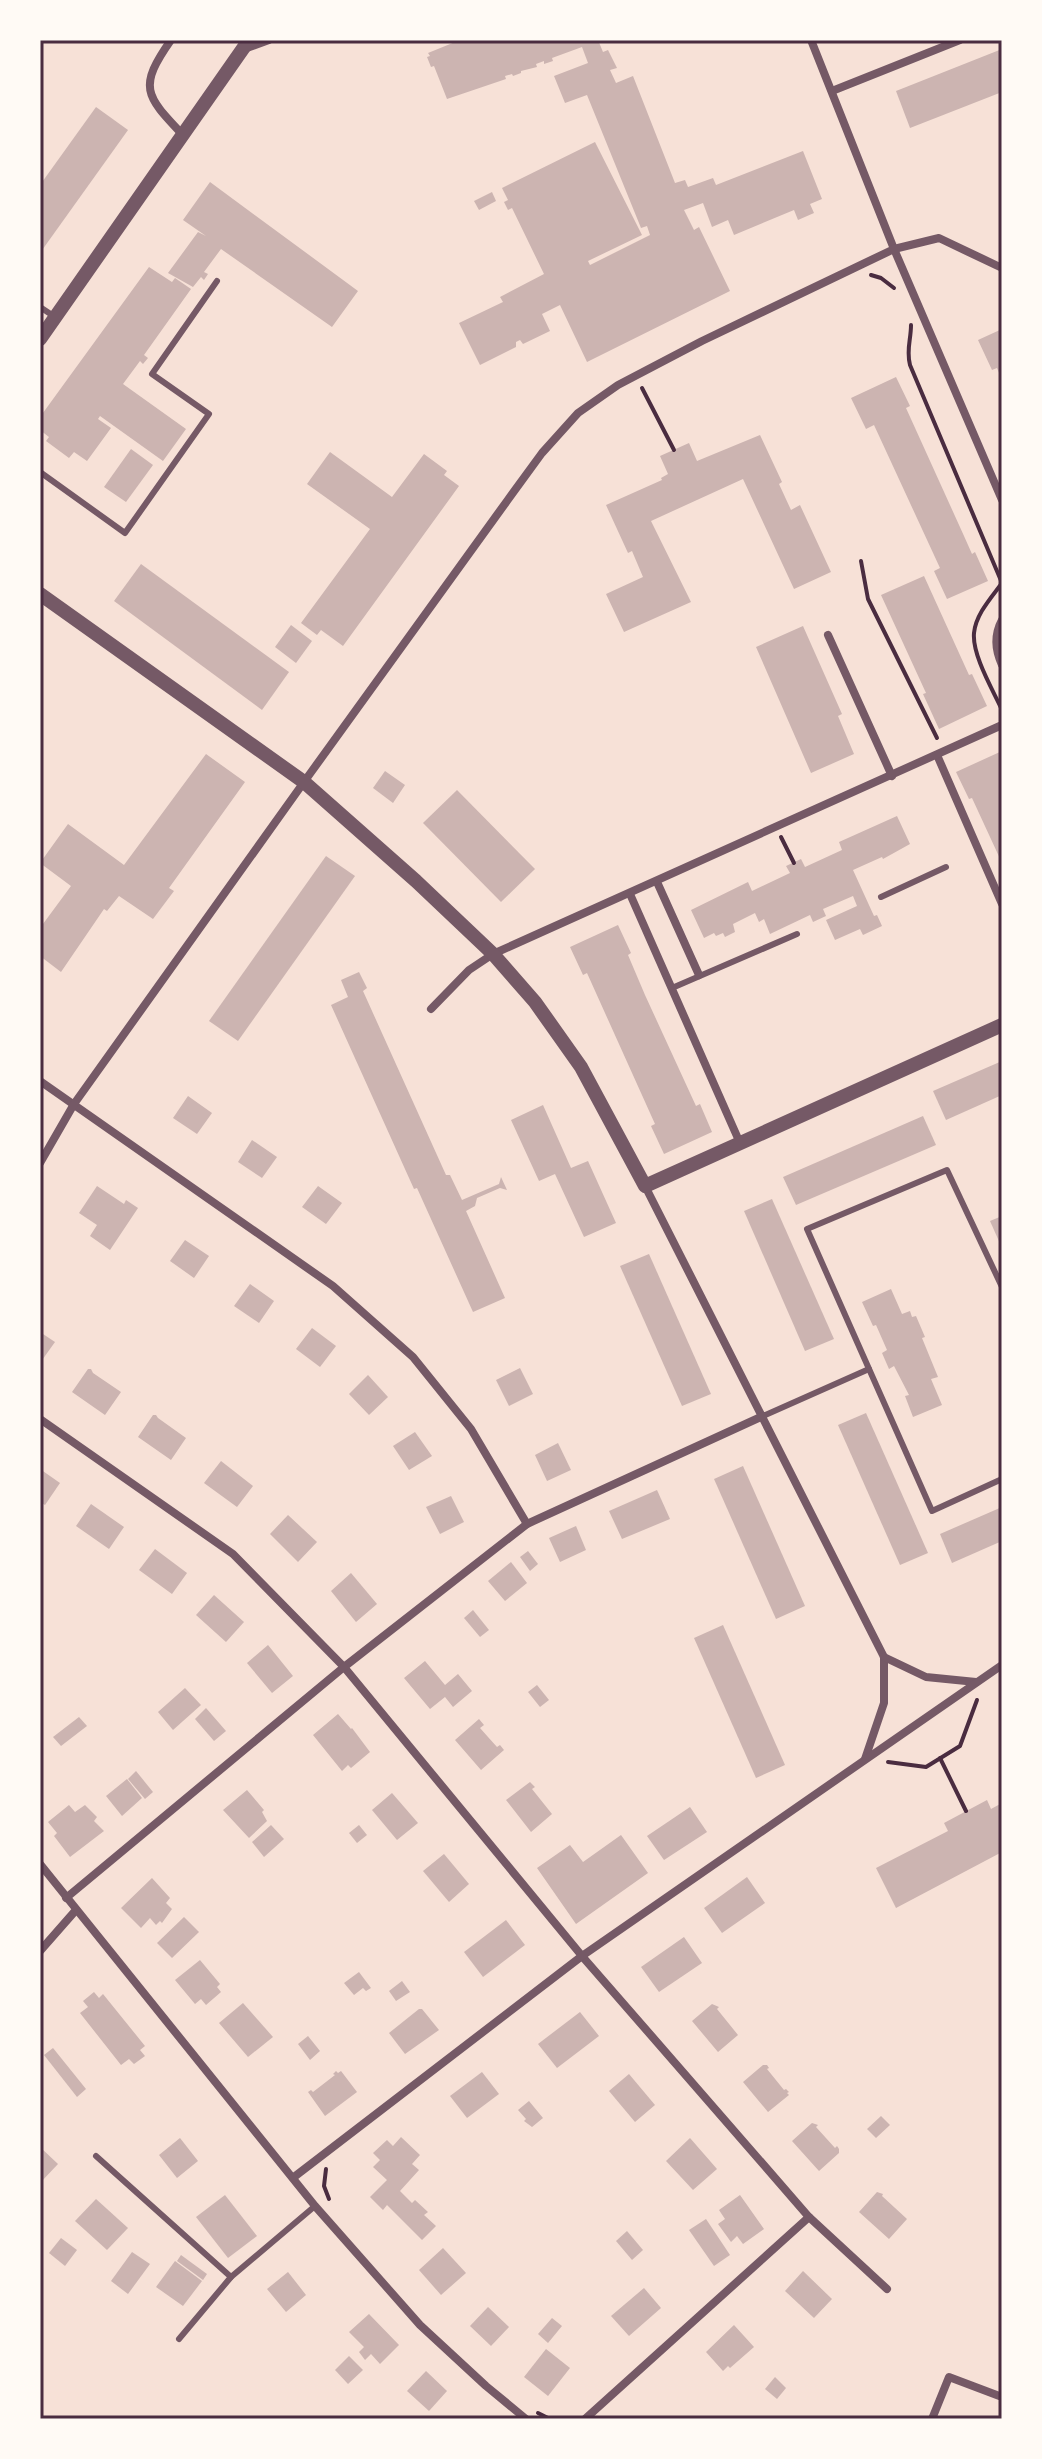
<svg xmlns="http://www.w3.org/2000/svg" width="1042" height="2459" font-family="Signika,sans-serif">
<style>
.building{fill:#ccb4b1}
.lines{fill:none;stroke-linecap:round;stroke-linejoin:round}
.path{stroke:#4a2c40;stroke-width:4}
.service{stroke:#755966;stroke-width:6}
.minor{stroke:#755966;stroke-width:8}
.tertiary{stroke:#755966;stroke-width:14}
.neatline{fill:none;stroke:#4a2c40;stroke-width:3}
</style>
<rect width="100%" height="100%" fill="#f7e1d7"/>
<g class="building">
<path d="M460,40H598L603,52L608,50L617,68L610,70L616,83L633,76L675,183L685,180L688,187L713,178L716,185L803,151L822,199L810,204L814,213L798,220L794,210L734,235L728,220L712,227L703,203L684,210L694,230L699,227L730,291L587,362L560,305L542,314L550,331L523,344L520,340L516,342V347L480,365L459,323L503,302L500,297L544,274L512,208L508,210L504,202L508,200L502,188L595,142L642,235L588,261L590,265L650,235L647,226L641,228L587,95L565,103L554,76L588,63L582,47L552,58L553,61L544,64V61L536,64L537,67L521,71V73L513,76L512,74L505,76L506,79L447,99L434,66L431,67L427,57L430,56L428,53Z"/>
<path d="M1002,49V92L910,128L896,91Z"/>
<path d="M96,107L128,130L40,253V185Z"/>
<path d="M210,182L358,291L332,327L221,249L204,272L208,274L204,280L201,277L193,287L168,273L198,232L206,236L183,220Z"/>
<path d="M492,192L496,201L479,210L474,201Z"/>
<path d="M149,267L172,282L175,278L191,289L144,355L148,358L143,364L140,361L123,384L186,429L163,461L100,416L98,419L111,428L87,461L74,452L69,458L46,441L49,437L40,430V417Z"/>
<path d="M1002,329V380L997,368L992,370L978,340Z"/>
<path d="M896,377L910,406L906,408L964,536L972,554L975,552L988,581L947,599L934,571L940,568L874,425L866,429L851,398Z"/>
<path d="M760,435L782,482L779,484L791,510L800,505L831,572L794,589L743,479L651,521L691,602L624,632L606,594L643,577L632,551L628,553L606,505L662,480L661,478L668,474L660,456L689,443L697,461Z"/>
<path d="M131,449L153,465L126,502L104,487Z"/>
<path d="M330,452L392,497L424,454L447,471L444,475L459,486L343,646L321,630L317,635L301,623L370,529L307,484Z"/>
<path d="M141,564L289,672L262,710L114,601Z"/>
<path d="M924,576L969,675L972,674L987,706L939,729L923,694L926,693L881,595Z"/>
<path d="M291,625L312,641L296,663L275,647Z"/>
<path d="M803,626L842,714L838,716L854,754L811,773L756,647Z"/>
<path d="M1002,751V863L972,798L969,799L956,772Z"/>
<path d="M206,754L245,782L169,888L174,891L153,919L119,896L107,911L104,909L61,972L40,956V928L71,886L40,863L68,824L124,865Z"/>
<path d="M385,771L405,785L393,803L373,788Z"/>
<path d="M457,790L535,869L501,902L423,823Z"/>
<path d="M897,816L910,844L883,859L882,857L853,870L874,916L877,915L882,926L863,935L860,929L835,940L826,920L857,906L853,896L823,909L826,916L813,922L810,915L770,934L764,919L759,922L755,913L733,924L735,932L725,937L723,933L716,936L714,933L704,938L691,910L748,882L752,891L790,873L786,866L801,859L805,867L842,850L839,842Z"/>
<path d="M326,856L355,876L238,1041L209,1021Z"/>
<path d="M618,925L631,953L628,955L645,995L696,1106L700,1104L712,1132L664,1154L651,1126L655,1124L587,973L583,975L570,947Z"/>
<path d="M359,972L367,988L363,991L446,1175H450L462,1200L499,1184L501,1177L507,1190L500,1188L477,1198L475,1206L466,1211L505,1298L473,1312L417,1188L414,1189L331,1005L348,997L341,980Z"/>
<path d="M1002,1061V1095L946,1120L933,1091Z"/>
<path d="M188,1096L212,1113L197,1134L173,1118Z"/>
<path d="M543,1105L571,1168L588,1161L616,1223L584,1237L555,1174L539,1181L511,1120Z"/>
<path d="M923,1116L936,1145L796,1205L783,1177Z"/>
<path d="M252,1140L277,1157L262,1178L238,1162Z"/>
<path d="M97,1186L124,1204L126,1200L138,1208L110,1250L90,1236L97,1225L79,1213Z"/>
<path d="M318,1186L342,1203L326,1224L302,1207Z"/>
<path d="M772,1199L834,1339L805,1351L744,1211Z"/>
<path d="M1002,1216V1248L990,1221Z"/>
<path d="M185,1240L209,1256L194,1278L170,1261Z"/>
<path d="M649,1254L711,1394L682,1406L620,1266Z"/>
<path d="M250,1284L274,1301L259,1323L234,1306Z"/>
<path d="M891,1289L902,1314L910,1311L912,1317L916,1316L925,1337L922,1338L938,1377L931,1379L942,1405L913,1417L905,1396L909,1395L894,1366L889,1369L882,1353L887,1350L876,1325L873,1326L862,1302Z"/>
<path d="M312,1328L336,1346L320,1367L296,1349Z"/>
<path d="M40,1332L55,1342L40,1363Z"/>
<path d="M520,1368L533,1394L509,1406L496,1380Z"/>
<path d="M88,1369H91L93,1373L121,1392L105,1415L72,1392Z"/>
<path d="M368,1375L388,1397L369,1415L349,1394Z"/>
<path d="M866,1413L928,1553L900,1565L838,1425Z"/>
<path d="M153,1415H156L158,1418L186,1438L171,1460L138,1437Z"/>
<path d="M415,1432L432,1456L409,1470L393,1446Z"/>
<path d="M558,1443L571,1470L547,1481L535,1455Z"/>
<path d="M221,1461L253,1486L237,1507L204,1483Z"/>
<path d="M743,1466L805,1606L776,1619L714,1479Z"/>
<path d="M40,1469L60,1483L45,1505L40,1502Z"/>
<path d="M657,1490L670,1519L622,1539L609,1511Z"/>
<path d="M451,1496L464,1522L440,1534L426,1507Z"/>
<path d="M91,1504L124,1527L109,1549L76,1526Z"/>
<path d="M1002,1507V1541L952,1563L940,1534Z"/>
<path d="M288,1515L317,1542L298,1562L270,1534Z"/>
<path d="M576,1526L586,1550L560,1562L549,1538Z"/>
<path d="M155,1549L187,1573L172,1594L139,1570Z"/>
<path d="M528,1551L538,1564L530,1571L520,1557Z"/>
<path d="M511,1562L527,1583L505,1601L488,1581Z"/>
<path d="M351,1573L377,1604L356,1622L331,1591Z"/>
<path d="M214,1595L244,1622L226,1642L196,1615Z"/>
<path d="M473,1610L489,1630L480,1637L464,1618Z"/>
<path d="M723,1625L785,1765L756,1778L694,1638Z"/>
<path d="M268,1645L293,1676L272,1693L247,1663Z"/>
<path d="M425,1661L445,1685L458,1674L472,1691L453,1707L445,1697L430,1709L404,1678Z"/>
<path d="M537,1685L549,1700L540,1707L528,1692Z"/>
<path d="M185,1688L201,1705L173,1730L158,1712Z"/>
<path d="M206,1708L226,1731L214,1741L195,1719Z"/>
<path d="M338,1714L351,1729L352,1728L370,1752L351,1768L348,1765L342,1771L313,1735Z"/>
<path d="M79,1717L87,1726L61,1746L53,1737Z"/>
<path d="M479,1719L484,1725L480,1728L488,1737L497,1747L500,1745L504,1750L481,1770L455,1740Z"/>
<path d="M136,1771L153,1792L145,1799L128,1779Z"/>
<path d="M127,1779L142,1798L122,1816L106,1796Z"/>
<path d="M530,1782L535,1787L532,1789L552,1814L531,1832L506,1800Z"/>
<path d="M247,1790L264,1810L262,1812L267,1821L249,1838L223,1810Z"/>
<path d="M392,1793L418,1823L397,1840L372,1810Z"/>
<path d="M987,1800L991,1809L1002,1803V1852L896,1908L876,1868L948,1831L944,1823Z"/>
<path d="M69,1805L75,1812L85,1805L97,1817L94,1821L104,1831L70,1857L54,1836L57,1833L48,1822Z"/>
<path d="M690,1807L707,1832L664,1860L647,1836Z"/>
<path d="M271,1825L284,1839L264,1857L252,1842Z"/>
<path d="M359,1825L367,1835L357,1843L349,1833Z"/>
<path d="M621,1835L648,1873L576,1924L537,1868L570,1845L583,1862Z"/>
<path d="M444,1854L469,1884L449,1902L423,1871Z"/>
<path d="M747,1877L765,1903L722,1933L704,1908Z"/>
<path d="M152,1878L170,1898L166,1903L172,1909L162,1923L160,1921L156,1925L150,1918L141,1928L121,1908Z"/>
<path d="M184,1917L199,1932L172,1958L157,1943Z"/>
<path d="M506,1920L525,1945L483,1977L464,1952Z"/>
<path d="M684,1937L702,1963L659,1992L641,1967Z"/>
<path d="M200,1960L220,1984L217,1987L221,1992L206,2005L201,1999L195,2004L175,1980Z"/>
<path d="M359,1972L371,1988L366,1991L363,1988L354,1995L344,1983Z"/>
<path d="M402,1981L410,1992L396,2001L389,1991Z"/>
<path d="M94,1992L99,1998L103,1994L145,2046L140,2050L145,2056L134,2064L129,2059L121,2065L80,2013L88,2007L83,2001Z"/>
<path d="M243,2003L273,2037L248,2057L219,2023Z"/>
<path d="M712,2004L719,2007L717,2009L738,2035L718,2052L692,2021Z"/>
<path d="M419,2009H422L439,2030L405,2054L389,2033Z"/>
<path d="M580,2012L599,2036L557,2068L538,2044Z"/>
<path d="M308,2036L320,2051L310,2060L298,2044Z"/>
<path d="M53,2048L86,2089L77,2097L44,2055Z"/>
<path d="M763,2065H767L769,2068L767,2069L784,2090L786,2089L789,2092L787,2093L789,2095L768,2112L743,2082Z"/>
<path d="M336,2071L338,2073L341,2071L357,2092L325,2116L308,2092L311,2090L313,2092L335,2075L333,2074Z"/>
<path d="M482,2072L499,2094L467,2118L450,2096Z"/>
<path d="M629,2074L655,2105L635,2122L609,2091Z"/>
<path d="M529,2101L543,2118L532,2127L524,2121L526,2119L518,2110Z"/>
<path d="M881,2116L890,2125L876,2138L867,2129Z"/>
<path d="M812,2123L818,2125L816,2127L835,2148L837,2146L839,2149V2153L819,2171L792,2141Z"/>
<path d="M401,2137L420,2155L412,2164L419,2170L400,2191L412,2203L415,2200L428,2212L424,2215L436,2226L422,2240L387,2205L383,2210L370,2197L387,2180L373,2167L380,2160L373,2153L387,2140L393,2146Z"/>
<path d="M180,2138L198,2161L177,2178L159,2155Z"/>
<path d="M690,2138L717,2169L693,2190L666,2161Z"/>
<path d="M40,2147L58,2164L40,2183Z"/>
<path d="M877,2192L883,2194L882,2196L907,2219L889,2239L859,2212Z"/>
<path d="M225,2195L257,2236L228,2258L196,2217Z"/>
<path d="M740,2195L764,2229L743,2244L737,2236L731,2242L718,2224L725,2219L719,2210Z"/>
<path d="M96,2199L128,2228L107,2250L75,2221Z"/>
<path d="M706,2219L730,2255L714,2266L689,2230Z"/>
<path d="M627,2231L643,2250L632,2260L616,2241Z"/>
<path d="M61,2238L77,2250L65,2266L49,2253Z"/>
<path d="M443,2248L466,2273L441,2295L419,2270Z"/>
<path d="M132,2252L150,2264L128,2294L111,2281Z"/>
<path d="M181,2255L207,2274L203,2280L177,2261Z"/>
<path d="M175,2261L202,2281L183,2306L156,2287Z"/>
<path d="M803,2271L832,2299L814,2318L785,2291Z"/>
<path d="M288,2272L306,2295L286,2312L267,2289Z"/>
<path d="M644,2288L661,2308L629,2336L611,2316Z"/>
<path d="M488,2307L509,2327L491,2346L470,2326Z"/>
<path d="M369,2314L399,2345L380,2364L371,2354L365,2360L359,2352L364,2347L349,2332Z"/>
<path d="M552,2318L562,2326L548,2343L538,2334Z"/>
<path d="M734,2325L754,2347L730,2368L728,2366L723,2371L706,2352Z"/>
<path d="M546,2349L570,2368L548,2396L524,2377Z"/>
<path d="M349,2356L363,2370L348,2384L335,2370Z"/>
<path d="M426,2371L447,2391L429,2411L407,2391Z"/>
<path d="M775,2377L786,2388L777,2399L765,2389Z"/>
</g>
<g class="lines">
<g class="path">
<path d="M871,275L881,278L894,288"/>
<path d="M911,325C911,340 906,350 910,365L1002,583C991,598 976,614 974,633C972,655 993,690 1002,710"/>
<path d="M642,388L674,450"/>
<path d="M861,561L868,599L937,738"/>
<path d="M781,837L794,863"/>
<path d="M940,1758L966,1811"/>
<path d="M888,1762L926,1767L960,1746L977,1700"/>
<path d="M326,2169L324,2186L329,2199"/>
<path d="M538,2413L550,2419"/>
</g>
<g class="service">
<path d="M40,307L55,317"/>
<path d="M40,472L125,533L209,414L152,374L217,281"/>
<path d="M881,897L946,867"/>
<path d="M672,988L797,934"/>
<path d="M1002,1287L947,1170L807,1229L932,1511L1002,1479"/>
<path d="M763,1416L869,1369"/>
<path d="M96,2156L231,2277"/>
<path d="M179,2339L231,2277L315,2206"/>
</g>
<g class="minor">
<path d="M171,40C138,87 145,95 182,134"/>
<path d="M811,40L894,249L1002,500"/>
<path d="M244,49L269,40"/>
<path d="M832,91L960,40"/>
<path d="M1002,620C994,635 995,650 1002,665"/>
<path d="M828,635L892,776"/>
<path d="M937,755L1002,904"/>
<path d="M657,882L699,975"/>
<path d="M630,894L740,1143"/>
<path d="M431,1009L469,970L493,954L1002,725"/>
<path d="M40,1081L333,1286L413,1357L471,1429L527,1524"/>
<path d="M40,1163L74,1104L304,782L507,501L542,453L578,413L618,385L702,341L894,249L939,238L1002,268"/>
<path d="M645,1186L884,1657V1703L865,1759"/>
<path d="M40,1419L233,1554L344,1667L582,1956L809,2217L887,2289"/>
<path d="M884,1657L926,1677L976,1682"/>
<path d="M40,1864L315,2206L420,2325L486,2386L526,2419"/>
<path d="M66,1898L344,1667L527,1524L763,1416"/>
<path d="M40,1951L76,1910"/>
<path d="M294,2177L582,1956L1002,1665"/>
<path d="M585,2419L809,2217"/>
<path d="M932,2419L949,2377L1002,2397"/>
</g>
<g class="tertiary">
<path d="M40,339L249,40"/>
<path d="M40,594L304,782L416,881L493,954L535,1002L581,1067L645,1186L1002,1025"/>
</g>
</g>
<rect width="1042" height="2459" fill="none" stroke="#fffaf5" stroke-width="84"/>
<rect x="42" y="42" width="958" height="2375" class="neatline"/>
</svg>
